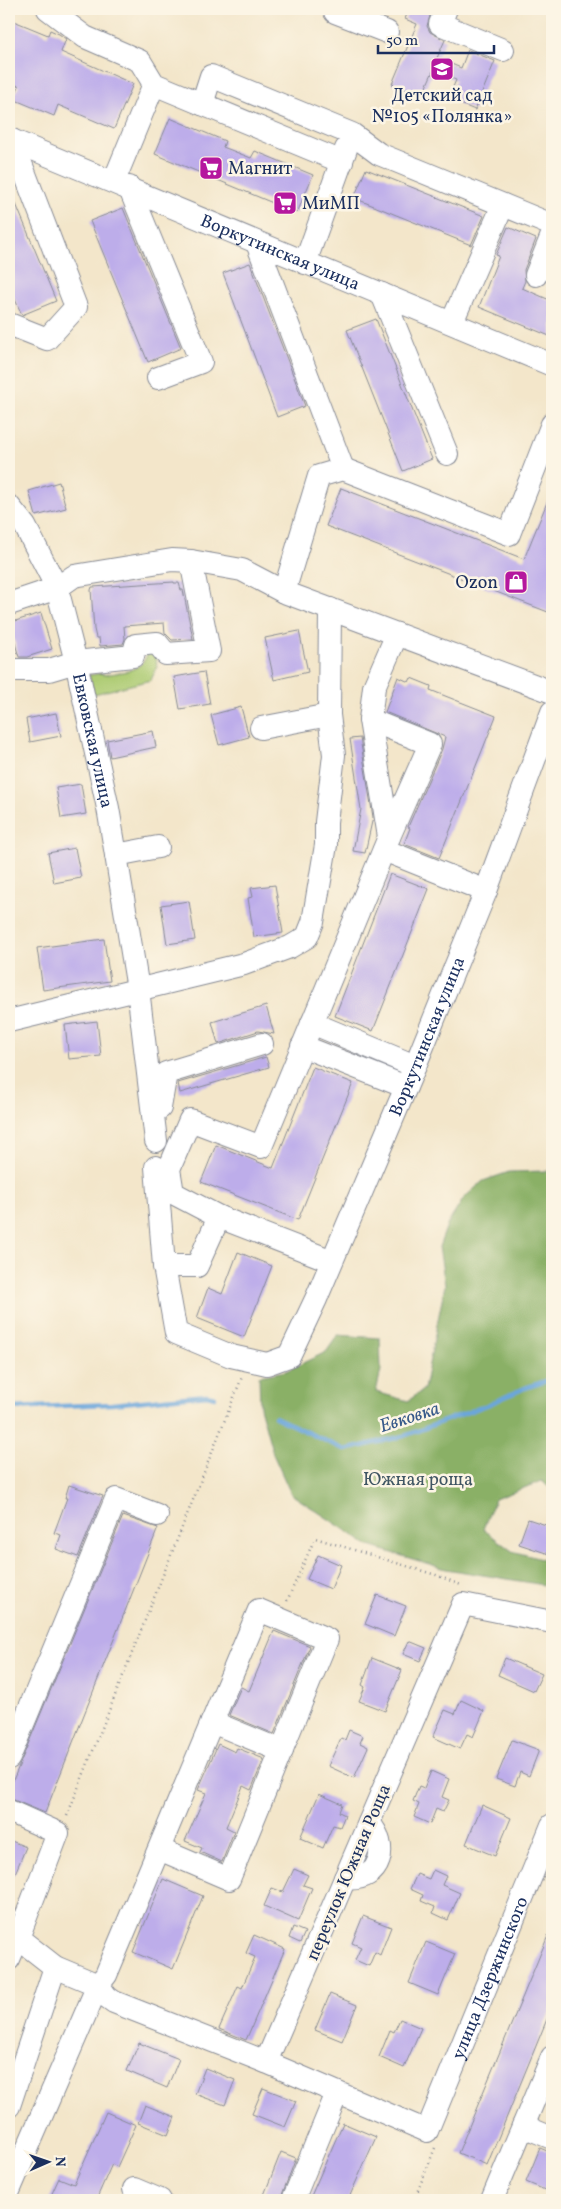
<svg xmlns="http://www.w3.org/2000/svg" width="561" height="2209" font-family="Vollkorn,serif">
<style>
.green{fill:#aecc74;stroke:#647e69}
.forest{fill:#8ab066;stroke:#527062}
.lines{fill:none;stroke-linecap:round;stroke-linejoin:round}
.stream{stroke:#6aa6db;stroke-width:4.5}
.building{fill:#bdadea}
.minor-casing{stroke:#878a94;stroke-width:24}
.path{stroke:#878a94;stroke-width:2.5;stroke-dasharray:1 4;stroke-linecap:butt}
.minor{stroke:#fff;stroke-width:22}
.labels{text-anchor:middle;stroke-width:5;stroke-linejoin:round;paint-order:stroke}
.poi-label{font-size:18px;fill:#1b2f5e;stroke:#fcf5e5;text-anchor:start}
.street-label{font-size:18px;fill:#1b2f5e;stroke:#fcf5e5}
.park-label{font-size:18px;fill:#405664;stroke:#fcf5e5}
.water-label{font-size:19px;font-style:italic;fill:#37598a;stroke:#fcf5e5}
</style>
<rect width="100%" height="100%" fill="#fcf5e5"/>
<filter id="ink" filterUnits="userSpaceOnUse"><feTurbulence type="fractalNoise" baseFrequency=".02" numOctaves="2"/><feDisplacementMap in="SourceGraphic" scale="10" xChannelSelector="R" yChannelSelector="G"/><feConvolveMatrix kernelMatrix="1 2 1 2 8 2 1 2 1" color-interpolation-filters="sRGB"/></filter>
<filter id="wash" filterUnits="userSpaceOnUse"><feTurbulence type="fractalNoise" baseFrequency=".0096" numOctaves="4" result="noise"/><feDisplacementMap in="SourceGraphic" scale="20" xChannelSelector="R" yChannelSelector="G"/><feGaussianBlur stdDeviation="1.12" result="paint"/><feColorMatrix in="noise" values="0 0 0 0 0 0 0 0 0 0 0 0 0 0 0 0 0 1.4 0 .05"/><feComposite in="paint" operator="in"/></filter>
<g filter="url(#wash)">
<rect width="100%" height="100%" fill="#f3e6ca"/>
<path class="green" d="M155,650L157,667L151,680L94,694L89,675L103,673V675C121,672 144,672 148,651Z"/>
<path class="forest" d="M552,1169V1490L542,1481L495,1499L483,1529L512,1551L552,1562V1582L550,1586L446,1569L369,1546L291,1494L273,1454L260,1407L259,1376L286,1371L326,1352L338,1335L380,1338L381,1370L376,1392L408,1401L424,1389L445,1285L439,1247L447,1225L464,1198L483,1181L509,1172L547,1171Z"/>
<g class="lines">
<g class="stream">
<path d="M9,1408L112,1404L207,1395L215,1397"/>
<path d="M275,1417L345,1450L404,1436L487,1405L525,1388L552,1379"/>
</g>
</g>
<g id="blocks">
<g class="building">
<path d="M409,9H432L427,26L430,32L445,40L437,58L461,68L468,50L495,61L475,110L448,99L456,80L433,71L422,96L392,84L417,24L405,19Z"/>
<path d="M9,19L48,35L50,30L59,34L66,39L61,52L133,84L114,129L58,105L54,116L13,99L19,86L9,82Z"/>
<path d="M170,118L225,141L223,147L251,158L255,151L313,175L297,213L155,154Z"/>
<path d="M366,169L484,216L471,245L354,198Z"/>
<path d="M9,187L56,301L22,315L9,286Z"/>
<path d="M123,208L181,348L148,362L90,221Z"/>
<path d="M508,227L536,239L524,270L525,281L522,288L552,301V337L479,307L499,256L496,255Z"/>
<path d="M250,263L305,406L277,417L223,273Z"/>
<path d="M376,319L432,459L403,471L347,330Z"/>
<path d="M59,482L66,508L36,516L29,491Z"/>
<path d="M341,488L524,559L552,490V601L548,612L326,526Z"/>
<path d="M174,582V583H179L181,590H183L193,639L172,640L165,633L164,623L124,626L125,639L123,644L100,646L99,638H96L94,629L91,590L92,587Z"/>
<path d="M41,613L52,649L27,657H19L9,623Z"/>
<path d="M299,631L308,672L274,680L265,638Z"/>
<path d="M204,672L210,704L180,709L174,677Z"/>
<path d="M398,677L409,682L411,678L431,686L430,690L496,716L439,858L404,844L410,828L408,827L442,749L445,737L385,712Z"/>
<path d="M241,707L249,737L219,745L211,715Z"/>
<path d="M56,713L61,736L30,742L26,719Z"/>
<path d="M153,731L156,747L110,757L107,740Z"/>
<path d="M360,738L373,817L365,853L353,851L361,809L350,739Z"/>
<path d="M81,784L86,814L61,818L56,788Z"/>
<path d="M75,848L81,878L54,883L48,853Z"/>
<path d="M390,874L429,889L373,1031L335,1016Z"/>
<path d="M275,885L283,933L254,937L248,898L253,897L251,888Z"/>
<path d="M189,901L195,940L167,944L161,905Z"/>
<path d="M104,939L110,981L43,990L37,948Z"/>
<path d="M266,1006L274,1034L258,1031L218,1044L212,1022Z"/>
<path d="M97,1021L101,1056L69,1059L65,1025Z"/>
<path d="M266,1057L269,1067L180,1093L178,1083Z"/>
<path d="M313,1067L353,1083L298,1220L201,1182L216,1145L273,1168Z"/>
<path d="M238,1252L272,1266L244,1337L197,1318L208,1288L222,1294Z"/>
<path d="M69,1485L103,1496L78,1557L56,1549L61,1535L54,1533L67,1498H65Z"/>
<path d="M123,1516L158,1528L45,1813L9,1798V1790Z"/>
<path d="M528,1519L552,1527V1555L519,1544Z"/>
<path d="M318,1555L341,1565L331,1589L307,1579Z"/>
<path d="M377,1595L406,1606L394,1636L365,1624Z"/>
<path d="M274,1631L310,1646L274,1734L229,1715L241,1687L249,1691Z"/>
<path d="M409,1641L426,1648L420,1661L403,1654Z"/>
<path d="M372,1658L402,1670L385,1711L359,1701L365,1687L362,1685Z"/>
<path d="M505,1658L542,1674L534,1691L498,1675Z"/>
<path d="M461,1700L484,1711L473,1737L467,1734L460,1749L433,1737L445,1710L455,1714Z"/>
<path d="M349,1730L363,1736L360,1743L368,1747L354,1778L328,1766L341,1738L345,1740Z"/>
<path d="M512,1740L539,1750L529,1776L520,1772L515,1786L496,1779Z"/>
<path d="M218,1744L235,1752L237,1748L264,1759L251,1790L243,1786L226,1827L234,1831L222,1862L200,1852L202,1848L185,1841L206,1793L198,1790Z"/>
<path d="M431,1771L449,1779L442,1797L449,1800L443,1812L436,1809L430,1824L414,1817L419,1804L413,1801L419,1786L424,1788Z"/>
<path d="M319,1794L342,1804L339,1812L345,1815L340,1827L333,1825L323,1848L300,1838Z"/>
<path d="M482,1805L511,1818L495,1856L466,1844Z"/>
<path d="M9,1840L26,1847L9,1888Z"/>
<path d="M294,1869L308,1875L303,1885L312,1888L298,1921L264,1906L272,1888L283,1892Z"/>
<path d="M433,1870L446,1876L442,1885L460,1893L448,1920L433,1913L435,1907L421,1901L423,1895L410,1889L417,1874L429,1879Z"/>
<path d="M163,1879L203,1896L173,1969L133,1952Z"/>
<path d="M363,1916L391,1927L380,1955L375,1952L369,1966L355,1960L361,1947L352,1943Z"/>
<path d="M552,1926V2007L487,2165L458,2153Z"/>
<path d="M293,1927L305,1932L300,1943L289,1938Z"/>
<path d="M254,1935L285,1949L246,2040L219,2029L238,1986L242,1988L255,1957L246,1953Z"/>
<path d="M426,1942L455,1954L438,1995L409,1983Z"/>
<path d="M330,1994L357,2005L342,2041L315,2030Z"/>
<path d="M400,2019L421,2028L404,2068L379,2057L390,2030L394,2032Z"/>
<path d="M139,2043L179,2059L167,2088L127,2071Z"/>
<path d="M205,2068L235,2080L225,2105L195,2094Z"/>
<path d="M263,2088L296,2101L285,2127L252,2114Z"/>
<path d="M145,2105L175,2117L168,2135L138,2123Z"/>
<path d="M106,2112L136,2125L117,2167L112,2164L96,2200H49L59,2178L74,2184Z"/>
<path d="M343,2123L376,2137L348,2200H320L311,2196Z"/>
<path d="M540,2148L552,2153V2193L526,2182Z"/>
<path d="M281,2152L296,2158L280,2200H262Z"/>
</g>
</g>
</g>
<g filter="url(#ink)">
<use href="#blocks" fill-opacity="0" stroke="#878a94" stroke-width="1"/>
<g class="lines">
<g class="minor-casing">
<g id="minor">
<path d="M48,9L85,37L140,61L154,84L342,162"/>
<path d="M336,9L335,12L387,32"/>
<path d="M446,9L440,24L503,50"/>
<path d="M202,104L211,76L352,134L379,154L552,225"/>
<path id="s1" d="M9,139L552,365"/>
<path d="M114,181L154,84"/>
<path d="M129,187L201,362L158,378"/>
<path d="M257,243L343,469"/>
<path d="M305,263L346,149"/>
<path d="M536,275L552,235"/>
<path d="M382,294L447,454"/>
<path d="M452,322L503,205"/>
<path d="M9,324L47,339L76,307L12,140"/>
<path id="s2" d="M9,506L25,526L57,588L76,662L108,808L116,855L138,989L156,1141"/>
<path d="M284,592L319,476L343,469L509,534L552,424"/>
<path d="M9,604L57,588L74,576L172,560L191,561L242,570L284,592L552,692"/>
<path d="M9,670H49L76,662L133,656L136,645L157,643L166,654L209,651L191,561"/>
<path d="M370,720L430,744L389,837"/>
<path d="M261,728L329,715L330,609"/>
<path d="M384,850L486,891"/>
<path d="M116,855L158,847"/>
<path d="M13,1020L244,964L290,947L307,937L313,922L326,845V822L334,755L329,715"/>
<path d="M312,1023L415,1066"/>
<path d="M302,1046L406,1087"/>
<path d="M160,1108L166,1073L262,1044"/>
<path d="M156,1167L164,1266"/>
<path d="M219,1217L173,1193L169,1169L190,1120L261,1147L389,837L370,720L374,687L397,634"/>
<path id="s3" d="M332,1261L219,1217L197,1266H164L176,1333L231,1356L267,1364L289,1356L316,1299L415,1066L486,891L552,712"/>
<path id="s4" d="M552,1622L463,1604L266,2062L427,2131L552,1825"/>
<path d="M212,1722L282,1751"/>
<path d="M9,1758L116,1499L157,1515"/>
<path d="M9,1811L58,1833L18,1938L55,1967L98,1985L9,2191"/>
<path d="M159,1849L229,1879L327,1639L259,1610C208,1732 157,1853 106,1975L98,1985L107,1997L114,2002L266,2062"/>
<path d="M345,1878C383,1883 389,1844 369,1823"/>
<path d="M9,1959L18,1938"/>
<path d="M9,2106L55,1967"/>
<path d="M523,2126L552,2138"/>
<path d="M134,2189L160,2200"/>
<path d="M293,2200L337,2093"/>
<path d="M492,2200L552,2057"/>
</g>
</g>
<g class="path">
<path d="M287,1601L315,1538L436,1575L461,1585"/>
<path d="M67,1816L242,1377"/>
<path d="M414,2200L435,2148"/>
</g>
<use href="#minor" class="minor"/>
</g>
</g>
<defs>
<g id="school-square" transform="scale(1.25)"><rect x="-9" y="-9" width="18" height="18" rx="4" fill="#b5179e" stroke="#fcf5e5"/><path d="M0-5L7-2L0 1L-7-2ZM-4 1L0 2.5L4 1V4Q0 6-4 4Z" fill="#fff"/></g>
<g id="supermarket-square" transform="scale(1.25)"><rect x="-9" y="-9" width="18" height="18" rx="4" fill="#b5179e" stroke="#fcf5e5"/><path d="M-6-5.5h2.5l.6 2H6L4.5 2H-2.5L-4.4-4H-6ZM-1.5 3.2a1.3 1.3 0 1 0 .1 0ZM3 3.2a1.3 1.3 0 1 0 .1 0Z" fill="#fff"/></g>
<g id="shop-square" transform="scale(1.25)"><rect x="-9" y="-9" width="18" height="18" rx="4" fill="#b5179e" stroke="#fcf5e5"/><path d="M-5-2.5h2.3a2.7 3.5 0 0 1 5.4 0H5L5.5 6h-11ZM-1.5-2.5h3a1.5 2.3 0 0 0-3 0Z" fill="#fff"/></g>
</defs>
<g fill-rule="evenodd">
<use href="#school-square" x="442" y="69"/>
<use href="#supermarket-square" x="211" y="168"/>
<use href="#supermarket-square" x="285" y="203"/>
<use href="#shop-square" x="516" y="582"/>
</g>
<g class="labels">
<g class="poi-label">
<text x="442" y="101" text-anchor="middle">Детский сад<tspan x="442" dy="21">№105 «Полянка»</tspan></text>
<text x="228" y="174">Магнит</text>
<text x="302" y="209">МиМП</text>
<text x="498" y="588" text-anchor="end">Ozon</text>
</g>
<g class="street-label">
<text dy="6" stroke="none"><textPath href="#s1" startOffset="294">Воркутинская улица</textPath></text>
<text dy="6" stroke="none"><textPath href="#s2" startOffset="252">Евковская улица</textPath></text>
<text dy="6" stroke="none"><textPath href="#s3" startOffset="744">Воркутинская улица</textPath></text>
<text transform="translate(348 1872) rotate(-67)" y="6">переулок Южная Роща</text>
<text dy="6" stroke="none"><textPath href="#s4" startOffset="930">улица Дзержинского</textPath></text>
</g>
<g class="park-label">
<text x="418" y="1485">Южная роща</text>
</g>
<g class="water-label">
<text transform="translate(409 1416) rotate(-18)" y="7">Евковка</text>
</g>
</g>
<rect width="561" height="2209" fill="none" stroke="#fcf5e5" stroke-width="30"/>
<g transform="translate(48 2162) rotate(88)" stroke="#fcf5e5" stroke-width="4" paint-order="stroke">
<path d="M0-4L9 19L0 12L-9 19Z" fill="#1b2f5e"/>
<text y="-8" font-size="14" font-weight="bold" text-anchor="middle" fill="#1b2f5e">N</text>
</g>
<path d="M378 45v8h116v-8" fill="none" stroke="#1b2f5e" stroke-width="2.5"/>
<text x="386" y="45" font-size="15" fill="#1b2f5e" stroke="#fcf5e5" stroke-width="4" paint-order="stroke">50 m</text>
</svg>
